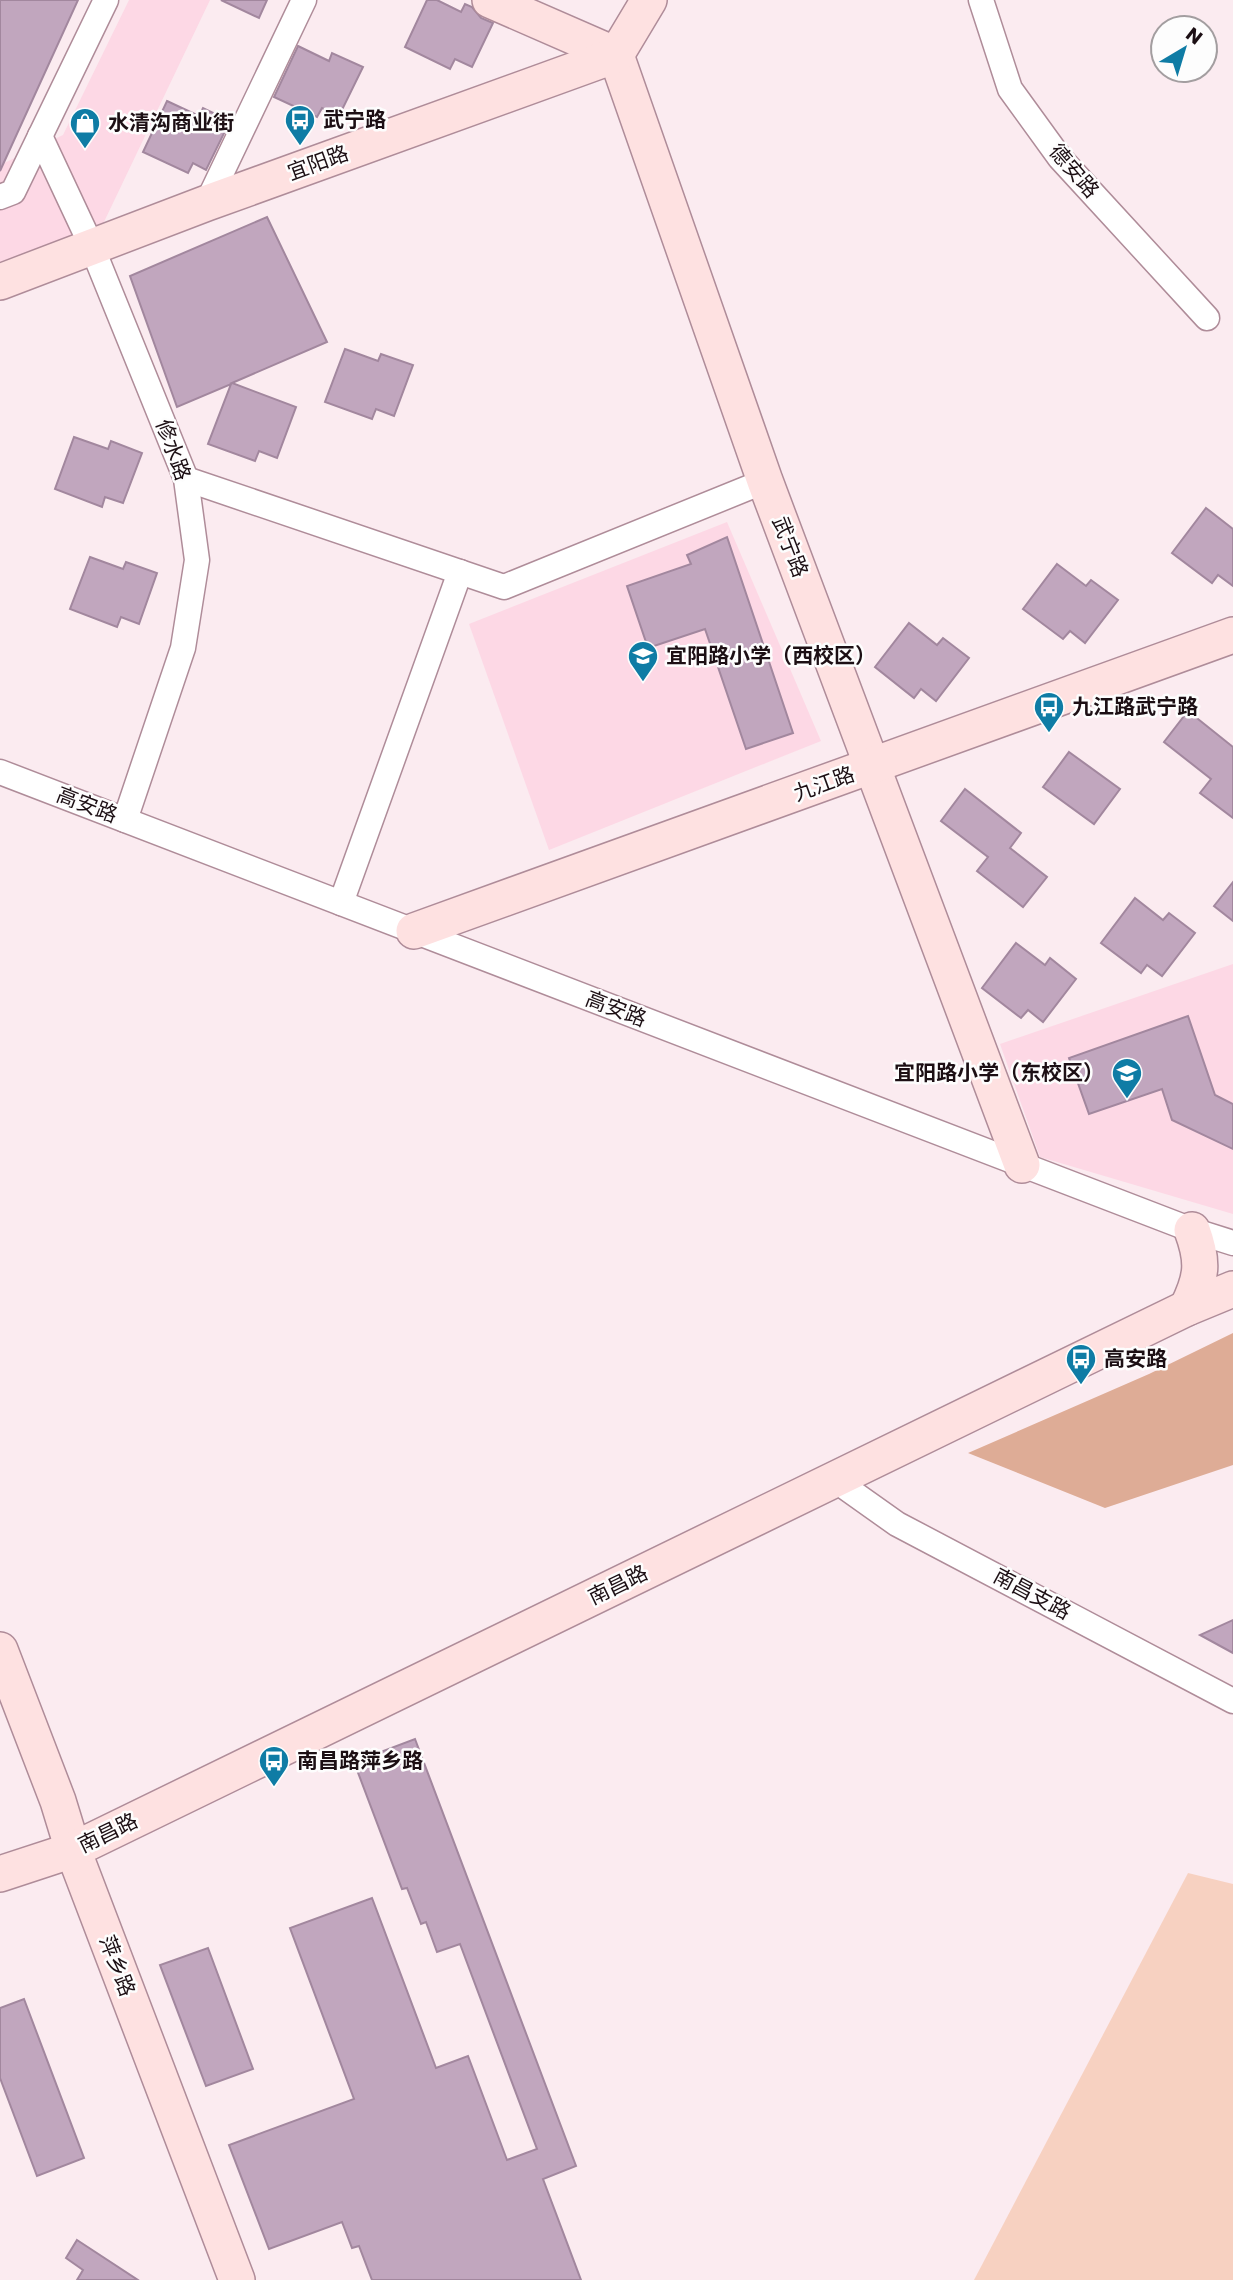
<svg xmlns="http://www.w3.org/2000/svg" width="1233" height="2280" font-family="Poppins,'Noto Sans SC',sans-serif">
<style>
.built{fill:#fdd8e5}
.green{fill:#f7d1c1}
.forest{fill:#deac96}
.building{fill:#c1a6be;stroke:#a2879e;stroke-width:2}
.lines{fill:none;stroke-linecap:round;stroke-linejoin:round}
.street-casing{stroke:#af8c99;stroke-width:27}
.secondary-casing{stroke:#af8c99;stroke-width:38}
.street{stroke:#fff;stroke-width:24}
.secondary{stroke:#fee1e1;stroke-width:35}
.labels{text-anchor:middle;stroke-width:5;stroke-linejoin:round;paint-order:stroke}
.poi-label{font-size:21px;font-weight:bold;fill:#1c0f14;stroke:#fdfdfd;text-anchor:start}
.street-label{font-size:21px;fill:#1c0f14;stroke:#fdfdfd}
</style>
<rect width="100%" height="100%" fill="#fbebf0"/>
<g class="built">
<path d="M129,0H210L92,247L0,289V165L63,135Z"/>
<path d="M727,522L821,741L549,850L469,624Z"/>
<path d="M1233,964V1214L1040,1157L1000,1044Z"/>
</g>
<path class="green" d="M1188,1873L1233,1884V2280H974Z"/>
<path class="forest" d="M1233,1333V1465L1105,1508L968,1453L1149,1374Z"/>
<g class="building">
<path d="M0,0H78L0,171Z"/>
<path d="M221,0H267L259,18Z"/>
<path d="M427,0H437L461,12L465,4L472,7L481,18L493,23L472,67L455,59L450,69L405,47Z"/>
<path d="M298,46L329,61L332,53L363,67L339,116L322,108L317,117L274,97Z"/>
<path d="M167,101L199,116L203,108L230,121L206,170L193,163L188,173L143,152Z"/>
<path d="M267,217L327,342L232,383L296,407L277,458L259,451L255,461L208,444L231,384L177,407L130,276Z"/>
<path d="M345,349L378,361L381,354L413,365L394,416L376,409L372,419L325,402Z"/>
<path d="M74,437L108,449L111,441L142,453L123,503L105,497L102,507L55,489Z"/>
<path d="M1206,508L1233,529V586L1218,575L1212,583L1172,553Z"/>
<path d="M727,537L793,733L746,749L705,629L648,648L627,586L691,564L687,555Z"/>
<path d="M90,557L123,569L126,562L157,573L139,624L121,617L117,627L70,609Z"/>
<path d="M1057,564L1086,586L1091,580L1118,600L1085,643L1070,631L1063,639L1023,609Z"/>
<path d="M909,623L937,645L943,638L969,658L936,701L921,689L914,698L875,667Z"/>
<path d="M1188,711L1233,747V818L1200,793L1211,779L1164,742Z"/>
<path d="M1069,752L1120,789L1094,824L1043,787Z"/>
<path d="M965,789L1021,833L1010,848L1047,877L1023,907L977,871L988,857L941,821Z"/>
<path d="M1233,882V921L1214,906Z"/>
<path d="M1135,898L1163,920L1169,913L1195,933L1162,976L1147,965L1141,973L1101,943Z"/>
<path d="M1016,943L1045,965L1050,958L1076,979L1043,1022L1028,1010L1021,1018L982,988Z"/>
<path d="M1188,1016L1215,1095L1233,1104V1149L1172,1120L1162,1089L1089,1114L1069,1058Z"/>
<path d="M1233,1620V1653L1200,1635Z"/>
<path d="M415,1739L576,2166L543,2179L581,2280H372L359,2246L352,2248L342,2222L269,2249L229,2145L354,2099L290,1928L372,1898L436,2068L468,2056L507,2160L537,2149L460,1944L437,1952L426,1922L421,1924L407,1888L402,1889L354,1762Z"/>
<path d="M208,1948L253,2069L206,2086L160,1965Z"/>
<path d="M24,1999L84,2158L37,2176L0,2078V2008Z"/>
<path d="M77,2240L138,2280H77L83,2270L66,2258Z"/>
</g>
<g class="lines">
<g class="street-casing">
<g id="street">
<path d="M981,0L1010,89L1060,158L1207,318"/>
<path d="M40,136L92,247L186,479L197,560L183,648L125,820"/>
<path d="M0,197L13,192L106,0"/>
<path d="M207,203L304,0"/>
<path d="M186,479L504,587L765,481"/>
<path d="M0,772L1192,1230L1233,1243"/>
<path d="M341,903L460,572"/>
<path d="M835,1480L897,1524L1233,1701"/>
</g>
</g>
<g class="secondary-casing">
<g id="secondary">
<path d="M490,0L616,55L765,481L1022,1165"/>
<path d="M0,282L207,203L616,55L649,0"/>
<path d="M414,931L1233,635"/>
<path d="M1187,1308C1202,1278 1204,1262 1192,1230"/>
<path d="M0,1650L58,1801L73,1850L237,2280"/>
<path d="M0,1874L73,1850L1187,1308L1233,1289"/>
</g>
</g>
<use href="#street" class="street"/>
<use href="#secondary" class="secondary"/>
</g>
<defs>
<g id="bus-pin" transform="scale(1.575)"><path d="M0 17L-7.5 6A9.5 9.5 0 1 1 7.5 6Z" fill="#0f7ca5" stroke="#fdfdfd"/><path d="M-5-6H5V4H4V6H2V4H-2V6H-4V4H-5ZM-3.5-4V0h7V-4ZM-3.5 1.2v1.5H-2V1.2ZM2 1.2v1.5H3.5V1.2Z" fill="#fff"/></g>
<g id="shop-pin" transform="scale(1.575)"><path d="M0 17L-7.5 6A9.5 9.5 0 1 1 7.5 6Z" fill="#0f7ca5" stroke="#fdfdfd"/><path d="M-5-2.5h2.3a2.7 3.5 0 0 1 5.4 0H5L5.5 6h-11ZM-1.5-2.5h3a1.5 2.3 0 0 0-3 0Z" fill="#fff"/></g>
<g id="school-pin" transform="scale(1.575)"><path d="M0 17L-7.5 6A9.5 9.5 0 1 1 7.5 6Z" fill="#0f7ca5" stroke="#fdfdfd"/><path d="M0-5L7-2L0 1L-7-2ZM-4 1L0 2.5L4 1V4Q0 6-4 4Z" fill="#fff"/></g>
</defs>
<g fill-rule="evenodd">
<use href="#bus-pin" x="300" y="120"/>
<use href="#shop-pin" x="85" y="123"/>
<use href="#school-pin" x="643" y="656"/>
<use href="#bus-pin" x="1049" y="707"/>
<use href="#school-pin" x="1127" y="1073"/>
<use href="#bus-pin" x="1081" y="1359"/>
<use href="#bus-pin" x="274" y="1761"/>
</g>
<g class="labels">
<g class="poi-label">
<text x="323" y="127">武宁路</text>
<text x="108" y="130">水清沟商业街</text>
<text x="666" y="663">宜阳路小学（西校区）</text>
<text x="1072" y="714">九江路武宁路</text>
<text x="1104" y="1080" text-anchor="end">宜阳路小学（东校区）</text>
<text x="1104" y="1366">高安路</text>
<text x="297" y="1768">南昌路萍乡路</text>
</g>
<g class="street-label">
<text transform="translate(318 163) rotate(-20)" y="7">宜阳路</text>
<text transform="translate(1074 171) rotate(49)" y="7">德安路</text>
<text transform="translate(173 450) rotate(70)" y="7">修水路</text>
<text transform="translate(790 547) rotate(69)" y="7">武宁路</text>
<text transform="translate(824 784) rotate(-20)" y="7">九江路</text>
<text transform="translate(87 805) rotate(21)" y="7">高安路</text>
<text transform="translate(616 1009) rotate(21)" y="7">高安路</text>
<text transform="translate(618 1585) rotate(-26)" y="7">南昌路</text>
<text transform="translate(1032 1594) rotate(28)" y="7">南昌支路</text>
<text transform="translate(108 1833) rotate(-26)" y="7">南昌路</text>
<text transform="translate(117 1966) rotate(69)" y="7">萍乡路</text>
</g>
</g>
<g transform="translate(1184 49) rotate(38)"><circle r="33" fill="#fdfdfd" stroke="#a39ea0" stroke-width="2"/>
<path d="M0-5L12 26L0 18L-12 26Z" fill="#0f7ca5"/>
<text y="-10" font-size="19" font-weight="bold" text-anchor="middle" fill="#1c0f14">N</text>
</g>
</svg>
